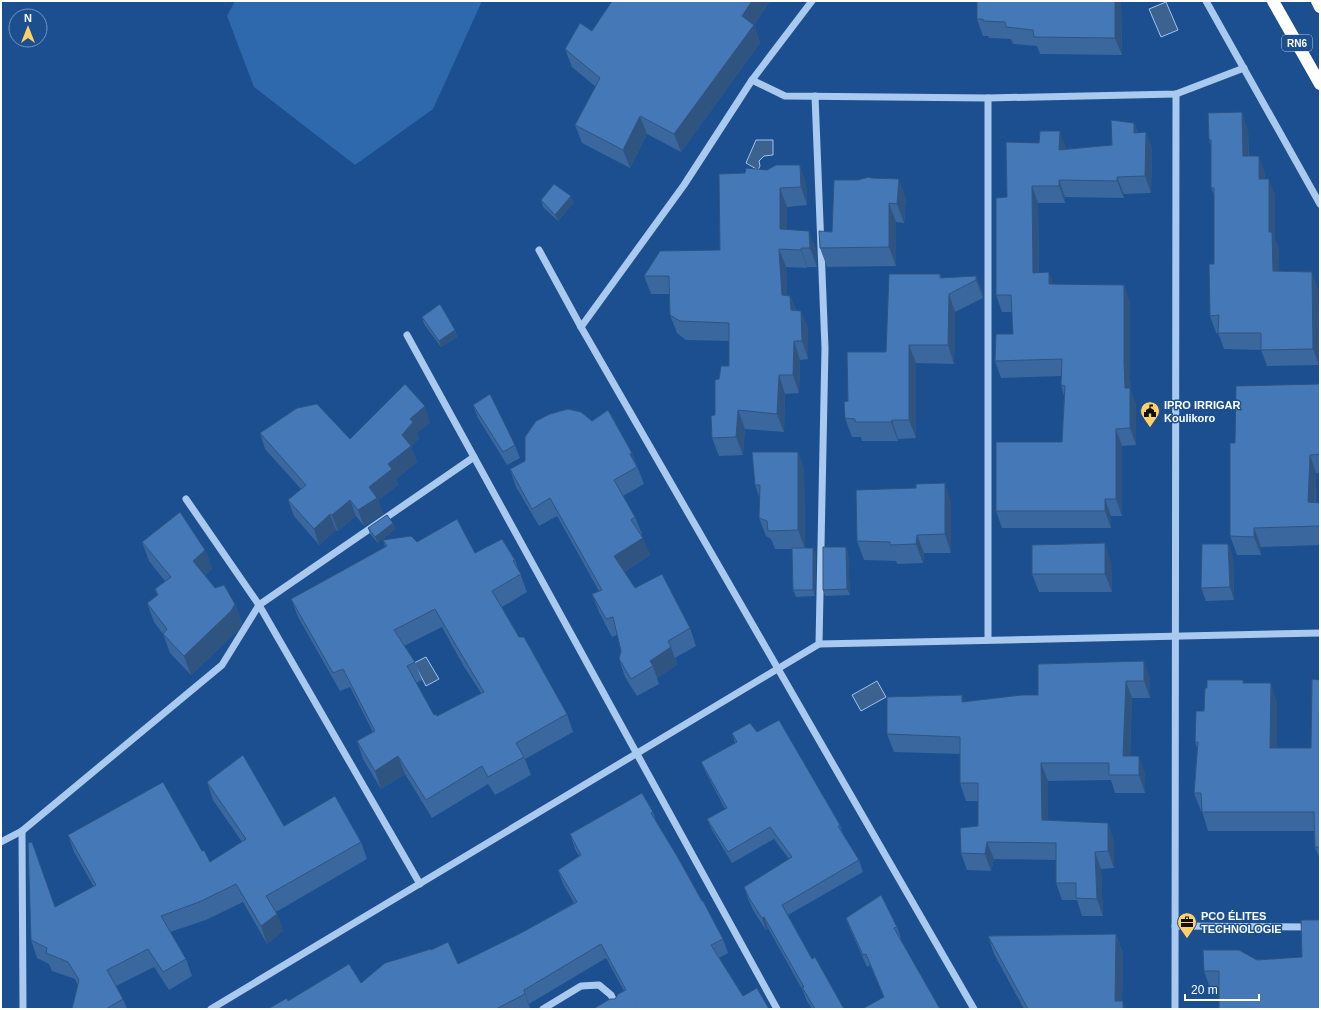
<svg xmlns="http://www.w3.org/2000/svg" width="1321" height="1010" font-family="Arial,sans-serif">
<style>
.green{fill:#2e69ad}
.water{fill:#3c6290;stroke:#9cc4f0}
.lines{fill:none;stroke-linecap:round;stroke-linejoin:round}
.minor{stroke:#a9c9ee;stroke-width:7}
.highway{stroke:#fff;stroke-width:12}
.wall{fill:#3a679d;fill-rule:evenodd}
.shaded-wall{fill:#305480}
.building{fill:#4478b7;stroke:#305480;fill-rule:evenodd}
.labels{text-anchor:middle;stroke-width:3;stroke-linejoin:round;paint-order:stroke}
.shield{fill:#1b4f8f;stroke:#bbcadd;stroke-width:1}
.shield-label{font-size:10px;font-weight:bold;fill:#fff}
.poi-label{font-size:11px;font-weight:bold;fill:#fff;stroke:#1b4f8f;text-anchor:start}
</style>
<rect width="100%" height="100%" fill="#1b4f8f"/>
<path class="green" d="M235,1H482L433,109L355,165L254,87L227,16Z"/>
<g class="water">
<path d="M1166,2L1178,30L1161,37L1149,9Z"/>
<path d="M756,140H773V155L764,156L759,161L760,166L758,170L746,163Z"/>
<path d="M426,657L439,679L426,686L414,663Z"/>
<path d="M877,681L886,697L861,711L852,695Z"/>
</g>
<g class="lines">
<g class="minor">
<path d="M1206,1L1320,204"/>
<path d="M752,80L785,96L988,98L1176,94L1244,68"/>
<path d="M815,96L825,348L819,644"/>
<path d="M988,98V640"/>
<path d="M539,250L581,327L974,1009"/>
<path d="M581,327L684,185L752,80L812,1"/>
<path d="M407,335L777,1009"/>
<path d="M186,499L259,605L420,884"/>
<path d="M22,831L23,1009"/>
<path d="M1,842L22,831L222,665L259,605L474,457"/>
<path d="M1175,926L1320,927"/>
<path d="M211,1009L819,644L1320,633"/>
<path d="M543,1009L581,986L599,985L611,995L618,1009"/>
<path d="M1175,1009L1176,94"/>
</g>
<g class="highway">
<path d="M1273,1L1320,84"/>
<path d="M1317,1L1320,7"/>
</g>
</g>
<g class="wall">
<path d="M612,1H770L754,25L760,43L681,152L647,134L630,168L582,143L575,125L596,87L572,67L565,49L592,31Z"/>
<path d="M1121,1L1122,55L1040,54L1037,46L1013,44L1011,39L989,38L988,36H983L977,19Z"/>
<path d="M1134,123L1138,133L1146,132L1152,149L1151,193L1124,194V198L1065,197V203H1038L1039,273L1053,284L1130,302V379L1131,391L1136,405V445L1122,446V516H1111V528H1002L996,511L1062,442L1064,396L1061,385V376L1001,378L995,361L1013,334L1012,312H1002L996,295L1007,197L1039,143L1066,148V149L1112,145Z"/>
<path d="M1248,129L1249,156L1265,173V179L1275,195V239L1279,249V271L1318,289L1319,365L1267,366L1261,350L1224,349L1218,333H1216L1210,316L1214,264V195L1211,188V146L1209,140Z"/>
<path d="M719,174L806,183L807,205L787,207V229L816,249L817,267H807V268L786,267L787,295L790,296L796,310L801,311L808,329V359L800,360L799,393L785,394L784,432L745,429L743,455L719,456L712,438L719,379L729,366V341L686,340L677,333L670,315L669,294H651L644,276L720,250Z"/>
<path d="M871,178L906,197L904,223L896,222V266L827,267L820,248L832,232L858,180Z"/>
<path d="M541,200L574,202L558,221L543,207Z"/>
<path d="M940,274L942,278L976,276L983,294V298L955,312L954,364L916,363V438L898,439V441H862L861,437H852L845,418L848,401L886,352Z"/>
<path d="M422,317L455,330L457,337L441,347L424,324Z"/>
<path d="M1320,384V473H1316V503H1320V545L1261,547V555H1237L1230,536L1235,443Z"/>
<path d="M473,405L515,445L520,458L507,465L478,418Z"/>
<path d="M430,422L417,433L419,438L411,447L417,462L396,479L398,485L378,500L383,514L364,526L356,516L338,531L336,530L319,545L294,516L288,500L301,489L265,449L260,433L350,439Z"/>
<path d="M798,452L804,470L805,548L816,554L815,596L796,597L793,590L792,549H775L771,539L766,536L759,518L760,499L755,485Z"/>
<path d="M632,453L644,484L623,496L635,517L642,534L641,535L650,555L624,572L635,588L690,628L696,646L675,658L677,665L657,678L659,684L637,696L625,677L619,659L621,651L617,635L612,637L599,612L592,594L599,591L557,516L539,526L516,487L510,469Z"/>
<path d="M951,502V553H924L923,563L897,564L896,561L864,560L857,541Z"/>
<path d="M393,523L395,529L378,543L370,534L368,528Z"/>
<path d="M383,540L417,542L515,560L527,592L502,607L519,637L567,714L573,732L525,759L531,775L495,795L488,784L432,818L405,774L381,789L363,759L357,741L373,732L350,687L340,691L298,617L291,599L385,547ZM442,627L463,665L481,693L437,716L434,715L416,683L422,680L415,662L404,646Z"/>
<path d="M142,542L205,550L212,569L205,575L215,588L235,604L242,623L238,630L191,675L170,653L163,634L154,622L147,603L157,595L155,589L165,581L149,561Z"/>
<path d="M1228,544L1233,557L1234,600L1206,601L1201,588Z"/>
<path d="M846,547L848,553L850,595L825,596L823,590Z"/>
<path d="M1111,562L1112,592H1039L1032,574Z"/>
<path d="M1038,664L1150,678V698H1132L1130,756L1145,773V793H1115L1111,780L1048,781V820L1114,840V868L1101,869L1103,916H1082L1077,900H1062L1056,883V860L994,859L991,871L967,870L961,853L978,826V801H966L960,783V754L894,752L887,734L962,695L964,702L1038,695Z"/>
<path d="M1243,680L1244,683L1277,702V748H1311L1320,680V860L1315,847V831H1208L1202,811H1201L1194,793L1197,748L1195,742L1204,711Z"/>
<path d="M757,732L840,825L843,834L859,860L863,872L788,915L812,959L844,1009H812L806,999L803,991L768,928L766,930L753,910L748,899L744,887L789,859L774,839L732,863L712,830L707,819L725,809L706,773L701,762L735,743L732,733Z"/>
<path d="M207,782L284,826L361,842L367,859L276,912L283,931L267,944L243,902L206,920L170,932L186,959L192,976L169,990L154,967L116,986L123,999L127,1009H72L78,985L75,979L52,971L49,964L37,958L31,940L55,907L94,887L74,852L68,835L202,851L210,862L242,842L213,800Z"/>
<path d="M653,812L657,823L723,939L728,953L719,958L743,996L769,1009L615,999L624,991L606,958L529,1004L530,1008L528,1009H268L288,1001L361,983L431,950L458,964L521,933L574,903L563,884L558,870L579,856L575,849L570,834Z"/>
<path d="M846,918L897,927L901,938L900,939L940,1009L884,997L870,965L867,967L850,929Z"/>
<path d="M1116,934L1123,953L1122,1001L1123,1009H1024L994,954L988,936Z"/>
<path d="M1302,957L1320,1009L1219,988H1210L1204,971L1257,960Z"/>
</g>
<g class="shaded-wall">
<path d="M752,1H770L754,25L760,43L681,152L674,134L742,16Z"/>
<path d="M1115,1H1121L1122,55L1115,38Z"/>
<path d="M1242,112L1248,129L1249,173L1243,156Z"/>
<path d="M640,116L647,134L630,168L623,150Z"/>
<path d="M1134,123L1140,140L1134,133Z"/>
<path d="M1060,131L1066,148V167L1059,150Z"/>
<path d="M1146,132L1152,149L1151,193L1145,176Z"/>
<path d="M1259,156L1265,173V195L1259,179Z"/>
<path d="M800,165L806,183L807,205L801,187Z"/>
<path d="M1117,177L1124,194V198L1117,181Z"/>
<path d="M899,179L906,197L904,223L897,204Z"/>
<path d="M1269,179L1275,195V239L1279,249V288L1273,271L1269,232Z"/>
<path d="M1059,180L1065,197V203L1059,186Z"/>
<path d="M1032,186L1038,203L1039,290L1033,273Z"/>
<path d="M780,188L787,207V247L780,229Z"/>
<path d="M571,196L574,202L558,221L555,215Z"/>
<path d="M889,203L896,222V266L889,247Z"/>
<path d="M809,231L816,249L817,267L810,248Z"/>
<path d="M801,248L807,267V268L801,250Z"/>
<path d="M779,249L786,267L788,313L782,295Z"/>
<path d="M1049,272L1055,289L1049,284Z"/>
<path d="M1312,272L1318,289L1319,365L1313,349Z"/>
<path d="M976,276L983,294V298L976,280Z"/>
<path d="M1124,285L1130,302V379L1131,391L1136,405V445L1130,428L1125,388L1124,362Z"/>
<path d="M949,294L955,312L954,364L948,345Z"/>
<path d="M790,296L797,314L791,310Z"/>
<path d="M801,311L808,329V359L802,341Z"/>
<path d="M455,330L457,337L441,347L439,341Z"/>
<path d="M794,341L800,360L799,393L793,375Z"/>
<path d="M909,345L916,363V438L909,420Z"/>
<path d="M779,375L785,394L784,432L777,414Z"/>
<path d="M425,406L430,422L417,433L419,438L411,447L417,462L396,479L398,485L378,500L383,514L364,526L358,510L369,487L388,464L402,435L410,419Z"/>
<path d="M738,410L745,429L743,455L736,437Z"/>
<path d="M892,420L898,439V441L891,422Z"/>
<path d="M1116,429L1122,446V516L1116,499Z"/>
<path d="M798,452L804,470L805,549L798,530Z"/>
<path d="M632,453L637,467L630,454Z"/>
<path d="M1310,455L1316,473L1315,521L1308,502Z"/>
<path d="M945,483L951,502V553L945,534Z"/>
<path d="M1105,499L1111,516V528L1105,511Z"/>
<path d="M350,500L356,516L338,531L332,515Z"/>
<path d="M330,514L336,530L319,545L314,529Z"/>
<path d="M393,523L395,529L378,543L375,537Z"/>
<path d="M1254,528L1261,547V555L1254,537Z"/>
<path d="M917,535L924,553L923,563L916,544Z"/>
<path d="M643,538L650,555L620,574L614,556Z"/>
<path d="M1105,543L1111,562L1112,592L1105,574Z"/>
<path d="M1228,544L1233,557L1234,600L1230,587Z"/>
<path d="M846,547L848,553L850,595L847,589Z"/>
<path d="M813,548L816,554L815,596L813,590Z"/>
<path d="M205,550L212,569L200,580L193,561Z"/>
<path d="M235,604L242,623L238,630L191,675L184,656Z"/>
<path d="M671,647L677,665L657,678L653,666L650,661Z"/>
<path d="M1144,661L1150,678V698L1144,681Z"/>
<path d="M1126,681L1132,698L1129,774L1123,756Z"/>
<path d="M1271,683L1277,702V766L1270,748Z"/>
<path d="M962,695L968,712L962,702Z"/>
<path d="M398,756L405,774L381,789L375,771Z"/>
<path d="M1139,756L1145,773V793L1139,775Z"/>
<path d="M1041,763L1048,781V837L1042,820Z"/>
<path d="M1108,823L1114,840V868L1108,851Z"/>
<path d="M987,842L994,859L991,871L985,854Z"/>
<path d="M1095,852L1101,869L1103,916L1097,899Z"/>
<path d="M277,914L283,931L267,944L261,926Z"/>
<path d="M764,917L768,928L766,930L762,918Z"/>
<path d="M1116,934L1123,953L1122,1009L1115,1001Z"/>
<path d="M524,990L529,1004L530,1008L525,994Z"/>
<path d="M1123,1001L1126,1009H1123Z"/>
</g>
<g class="building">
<path d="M612,1H752L742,16L754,25L674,134L640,116L623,150L575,125L600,78L565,49L580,23L592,31Z"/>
<path d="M977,1H1115V38L1034,37L1033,30L1006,27L1005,22L983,21V19H977Z"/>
<path d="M1242,112L1243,156H1259V179H1269V232H1272L1273,271L1312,272L1313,349L1261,350V333H1218L1219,315L1210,316L1209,264H1214V188H1211V140H1209L1208,113Z"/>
<path d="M1111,120L1134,123V133L1146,132L1145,176L1117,177V181L1059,180V186H1032L1033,273L1049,272V284L1124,285V362L1125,388H1130V428L1116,429V499H1105V511H996V442H1062L1065,386L1061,385L1062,359L995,361L996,334H1013L1011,295H996V198L1007,197L1006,142L1039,143L1040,131H1060L1059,150L1112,145Z"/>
<path d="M776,165H800L801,187L780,188V229L809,231L810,248H801V250L779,249L782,295L790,296L791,310L801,311L802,341H794L793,375H779L777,414L738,410L736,437L712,438L711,416L715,415V380L719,379L721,366H729V323L680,321L670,315L669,276H644L660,251L720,250L719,174L745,173L746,168L767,170Z"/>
<path d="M869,177L871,178L899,179L897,204L889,203V247L820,248L819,231L832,232L834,180H858Z"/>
<path d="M554,184L571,196L555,215L541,200Z"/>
<path d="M889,274H940V278L976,276V280L949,294L948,345H909V420H892L891,422H855V419L845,418L844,402L848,401L847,352H886Z"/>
<path d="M440,304L455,330L439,341L422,317Z"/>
<path d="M405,384L425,406L410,419L413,422L402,435L411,446L388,464L392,469L369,487L377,498L358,510L350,500L332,515L330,514L314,529L288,500L306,485L260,433L297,408L317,404L350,439Z"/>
<path d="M1320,384V454L1310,455L1308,502L1320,503V526L1254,528V537L1230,536V443H1235L1236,386Z"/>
<path d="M490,394L515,445L503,452L473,405Z"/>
<path d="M568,409L581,412L592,421L608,410L632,453L630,454L637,467L614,480L635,517L631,520L643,538L614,556L635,588L662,574L690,628L668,641L671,647L650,661L653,666L631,679L619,659L621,651L613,617L606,619L592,594L602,590L550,498L532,509L510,469L525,461V437L536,421L550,414Z"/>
<path d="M752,452H798V530L768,531L767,521L759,518L760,485H755Z"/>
<path d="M945,483V534L917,535L916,544L890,545V542L857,541L856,490L916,488V484Z"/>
<path d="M180,512L205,550L193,561L215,588L224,585L235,604L231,611L184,656L163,634L167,629L147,603L158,595L155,589L171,577L142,542Z"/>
<path d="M387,515L393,523L375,537L368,528Z"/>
<path d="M457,519L475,553L502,539L515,560L513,561L521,574L492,591L519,637H524L567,714L516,743L524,757L488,777L482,766L426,800L398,756L375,771L357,741L375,731L343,669L333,673L291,599L387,546L383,540L411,536L417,542ZM435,609L457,647L484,692L437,716L436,714L434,715L407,666L415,662L394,630Z"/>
<path d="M1105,543V574H1032V545Z"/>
<path d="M1202,544H1228L1230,587L1201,588Z"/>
<path d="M823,547H846L847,589L823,590Z"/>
<path d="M792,548H813V590H793Z"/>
<path d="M1144,661V681H1126L1123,756H1139V775H1109V763H1041L1042,820L1108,823V851L1095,852L1097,899L1076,898V883H1056V843L987,842L985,854L961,853L960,828L978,826V783H960V737L887,734V697L962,695V702L1022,695H1038V664Z"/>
<path d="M1312,679L1320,680V847H1315L1314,812H1202L1201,793H1194L1198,742H1195L1196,711H1204L1205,688H1207V680H1243V683H1271L1270,748H1311Z"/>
<path d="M779,720L840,825L838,826L859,860L782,905L812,959L815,957L844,1009H815L802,987H804L764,917L762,918L749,898L744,887L792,857L770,827L728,852L707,819L727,808L701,762L737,742L732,733L750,723L757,732Z"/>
<path d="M243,755L284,826L335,796L361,842L266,896L277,914L261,926L236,884L199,902L161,916L186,959L163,972L148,949L107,970L123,999L106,1009H72L79,980L68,962L46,953L47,948L31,940L28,843L32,842L55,907L96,885L68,835L163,782L202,851L204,850L210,862L246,839L207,782Z"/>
<path d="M642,793L653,812L651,813L677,856L702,901H703L723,939L711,945L743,996L757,988L769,1009H637L636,1008L634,1009H593L610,999H615L618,994L626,990L601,944L524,990L525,994L496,1009H268L287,998L288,1001L349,964L361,983L385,963L431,949V950L448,942L458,964L521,933L577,902L558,870L581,855L570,834Z"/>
<path d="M881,895L897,927L894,928L940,1009H862L884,997L866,954L863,955L846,918Z"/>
<path d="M1301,920H1320V1009H1219V971H1204L1203,950H1239L1257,960L1302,957Z"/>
<path d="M1116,934L1115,1001H1123V1009H1028L988,936Z"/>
</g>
<defs>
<g id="civic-pin" transform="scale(1)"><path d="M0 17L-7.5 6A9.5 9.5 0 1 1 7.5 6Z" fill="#ffd166" stroke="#1b4f8f"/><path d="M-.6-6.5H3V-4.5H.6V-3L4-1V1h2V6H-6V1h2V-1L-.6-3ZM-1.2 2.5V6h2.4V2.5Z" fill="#111"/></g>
<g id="office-pin" transform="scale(1)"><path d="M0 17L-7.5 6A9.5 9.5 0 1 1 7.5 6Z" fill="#ffd166" stroke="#1b4f8f"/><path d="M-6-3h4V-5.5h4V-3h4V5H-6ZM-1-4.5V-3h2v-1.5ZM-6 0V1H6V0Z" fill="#111"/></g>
</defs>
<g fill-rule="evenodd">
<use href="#civic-pin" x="1150" y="411"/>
<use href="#office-pin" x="1187" y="922"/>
</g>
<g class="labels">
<rect class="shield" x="1282" y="35" width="30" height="16" rx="3"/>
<g class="shield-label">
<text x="1297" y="47">RN6</text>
</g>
<g class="poi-label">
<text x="1164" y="409">IPRO IRRIGAR<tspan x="1164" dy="13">Koulikoro</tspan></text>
<text x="1201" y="920">PCO ÉLITES<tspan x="1201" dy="13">TECHNOLOGIE</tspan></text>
</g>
</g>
<rect width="1321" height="1010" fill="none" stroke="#ffffff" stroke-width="4"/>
<g transform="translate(28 28)"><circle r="19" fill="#1b4f8f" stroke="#7695bc"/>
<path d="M0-3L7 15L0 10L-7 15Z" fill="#ffd166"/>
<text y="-6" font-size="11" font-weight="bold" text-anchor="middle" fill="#ffffff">N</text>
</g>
<path d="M1185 994v6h74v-6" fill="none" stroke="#ffffff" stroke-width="2"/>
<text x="1191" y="994" font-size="12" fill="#ffffff" stroke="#1b4f8f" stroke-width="3" paint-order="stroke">20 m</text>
</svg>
